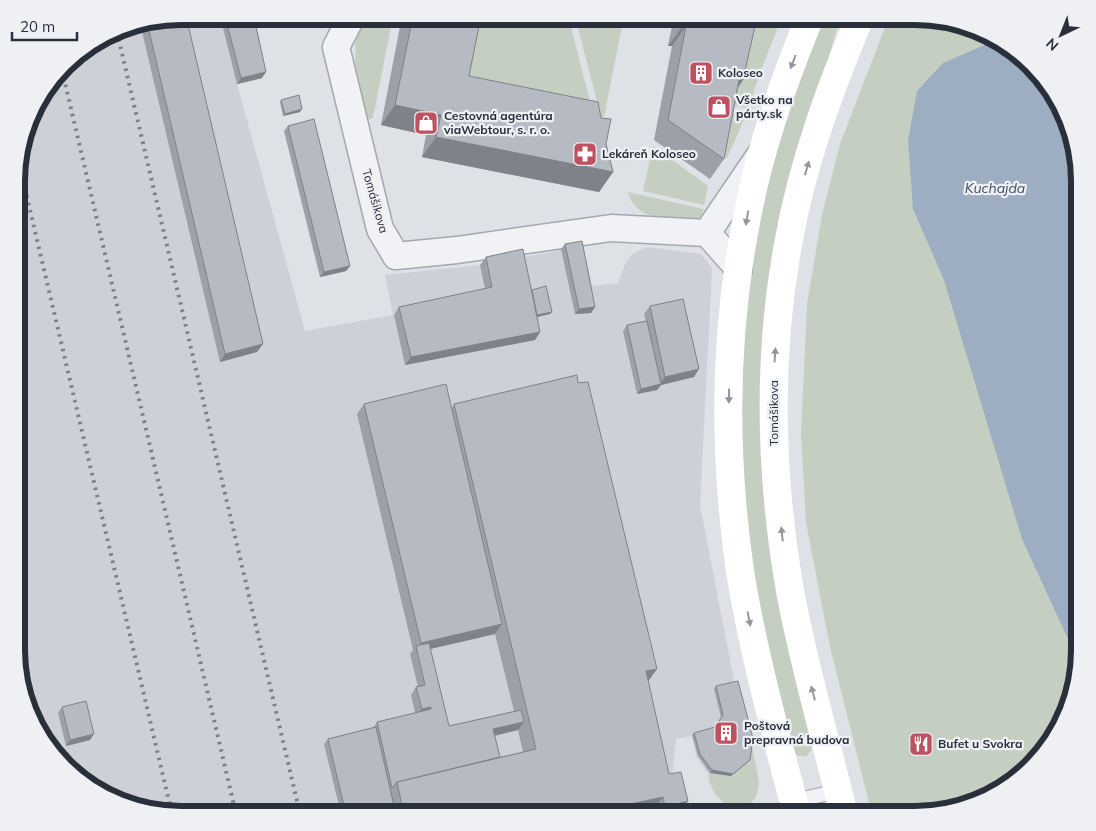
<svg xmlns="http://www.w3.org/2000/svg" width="1096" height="831" font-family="Mulish,sans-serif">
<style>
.built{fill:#cdd0d7}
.green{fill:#c4cfc1}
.water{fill:#9daec2}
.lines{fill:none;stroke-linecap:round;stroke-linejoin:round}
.service-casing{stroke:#a4a8af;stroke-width:16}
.minor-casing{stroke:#a4a8af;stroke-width:29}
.service{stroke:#f1f2f5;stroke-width:14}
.minor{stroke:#f1f2f5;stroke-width:26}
.secondary{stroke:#fff;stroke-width:28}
.rail{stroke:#7a818e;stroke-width:4;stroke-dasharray:2.5 5;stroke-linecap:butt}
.wall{fill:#9da0a7;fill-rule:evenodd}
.shaded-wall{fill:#7f8288}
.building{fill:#b6bac2;stroke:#7f8288}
.oneway{fill:#94979d}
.labels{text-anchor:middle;stroke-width:4.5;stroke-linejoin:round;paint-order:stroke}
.poi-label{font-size:12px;font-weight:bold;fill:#292f3b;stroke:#eef0f4;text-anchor:start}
.street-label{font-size:12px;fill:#292f3b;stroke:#eef0f4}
.water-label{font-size:14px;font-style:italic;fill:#394d6a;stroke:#eef0f4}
.rim{fill:none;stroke:#292f3b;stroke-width:6}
</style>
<rect width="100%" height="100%" fill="#dee1e6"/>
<path class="built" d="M181,16H220L237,84L305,331L393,315L385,275L480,265L579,247L587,262L592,286L618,283L626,262L631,255L647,247L701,254L712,268L700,505L750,763L732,777L709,775L696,756L692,736L676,739L671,786L678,815H654L652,811L636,815L171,814L118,802L73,774L33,723L17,661L18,159L38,99L73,57L128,25Z"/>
<g class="green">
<path d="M364,16H393L373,118L365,121L355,62L356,34Z"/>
<path d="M478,16H568L596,125L462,97Z"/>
<path d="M575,16H624L604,117H601Z"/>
<path d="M750,17H782L763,65L748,108L729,105Z"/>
<path d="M823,17H840L824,75L767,325L812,745L811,751L806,756H798L791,749L767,650L751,562L741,476L742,343L753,254L780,126Z"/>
<path d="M889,17H925L978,29L1023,57L1063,109L1080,181L1079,661L1067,713L1039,758L987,798L915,815H872L830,647L806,522L801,433L807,304L822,215L840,144Z"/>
<path d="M728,112L746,115L727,158L720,156Z"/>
<path d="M653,146L708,186L704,205L643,191Z"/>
<path d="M628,192L703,209L701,221C675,219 636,224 628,192Z"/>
<path d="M751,741L759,782L756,797L745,809C730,807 719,803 712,788C709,782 708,779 709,773L732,777L748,763L749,764Z"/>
</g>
<path class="water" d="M996,40L1023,57L1063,109L1080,181L1079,663L1022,539L944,280L913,209L908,140L917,91L943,63Z"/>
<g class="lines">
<g class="service-casing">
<path id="service" d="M775,815L793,801L839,791"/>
</g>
<g class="minor-casing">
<g id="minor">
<path d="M352,16L336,47L380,229L396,256L457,250L611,228L707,233L739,269"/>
<path d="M707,233L760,155"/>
</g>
</g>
<use href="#service" class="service"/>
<use href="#minor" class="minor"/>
<g class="secondary">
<path d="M797,815C776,734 753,653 740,571C723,452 724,329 748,212C761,145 784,80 810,17"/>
<path d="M844,815C826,740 804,667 790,591C770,475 767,355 789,239C803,162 830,89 860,17"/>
</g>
<g class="rail">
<path d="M117,32L300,814"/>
<path d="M62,70L236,814"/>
<path d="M18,159L172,814"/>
</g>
</g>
<g class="wall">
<path d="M181,16L257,352L220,362L140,23Z"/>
<path d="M220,16H293L256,26L262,78L237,84Z"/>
<path d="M402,16H481L469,76L606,144L613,172L599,192L422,157L426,135L381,125Z"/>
<path d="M674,16L757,17L738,88L724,159L710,179L654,140L672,46H668Z"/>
<path d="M281,100L300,112L283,116L280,102Z"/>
<path d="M288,126L350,266L346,271L320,277L284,131Z"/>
<path d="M565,244L595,307L591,313L575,314L561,249Z"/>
<path d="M486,257L532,290L550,314L537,317L540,332L535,340L405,365L394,315L399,307L485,289L480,265Z"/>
<path d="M650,306L694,377L661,385L657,390L637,394L623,331L627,325L646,321L644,314Z"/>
<path d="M364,404L452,408L454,404L648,682L678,815H654L653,811L636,815L341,814L324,744L328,739L374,727L377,722L415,713L411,695L416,687H418L410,654L413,650L357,414ZM495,634L514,711L449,726L430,649ZM518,730L523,752L500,757L495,736Z"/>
<path d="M716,686L748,762L731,776L710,773L698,756L692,735L694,733L715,727L721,717L714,689Z"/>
<path d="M62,707L90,740L66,746L58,713Z"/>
</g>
<g class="shaded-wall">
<path d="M276,16H293L251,27L255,22Z"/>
<path d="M683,26H686L672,46H668Z"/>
<path d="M266,72L262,78L237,84L241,78Z"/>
<path d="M739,80H743L729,101Z"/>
<path d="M395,105L441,115L426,135L381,125Z"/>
<path d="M302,109L300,112L283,116L285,114Z"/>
<path d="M436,137L613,172L599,192L422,157Z"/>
<path d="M350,266L346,271L320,277L324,272Z"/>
<path d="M595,307L591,313L575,314L579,309Z"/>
<path d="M552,312L550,314L533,318L535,315Z"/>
<path d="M540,332L535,340L405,365L411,357Z"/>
<path d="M263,344L257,352L220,362L225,354Z"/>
<path d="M699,369L694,377L661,385L657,390L637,394L641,389L660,384L665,377Z"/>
<path d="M26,440L22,445L17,447V442Z"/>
<path d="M502,624L495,634L417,652L416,649L421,643Z"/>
<path d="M657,669L647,683L646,671Z"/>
<path d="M431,707L425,715L416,717L422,709Z"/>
<path d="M524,722L518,730L488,737L493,729Z"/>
<path d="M94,734L90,740L66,746L70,740Z"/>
<path d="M750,760L748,762L731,776L710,773L712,770Z"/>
<path d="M663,797L653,811L636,815H579Z"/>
<path d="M688,801L678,815H660L665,807Z"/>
</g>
<g class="building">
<path d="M181,16H186L263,344L225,354L147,22Z"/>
<path d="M225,16H276L255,22L266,72L241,78Z"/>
<path d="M413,16H481L469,76L598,102L601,118L611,119L606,144L613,172L436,137L441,115L395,105Z"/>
<path d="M685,16L757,17L743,80H739L724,159L668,120L686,26H683Z"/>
<path d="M299,95L302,109L285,114L281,100Z"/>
<path d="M314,119L350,266L324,272L288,126Z"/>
<path d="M582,241L595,307L579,309L565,244Z"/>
<path d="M523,249L540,332L411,357L399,307L492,287L486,257Z"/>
<path d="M546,286L552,312L537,315L532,290Z"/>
<path d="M683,299L699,369L665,377L650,306Z"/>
<path d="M647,321L661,384L641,389L627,325Z"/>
<path d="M577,375L578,383L588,382L657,669L646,671L669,774L681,772L688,801L665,807L663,797L579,815H404L397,782L536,749L454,404Z"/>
<path d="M446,384L502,624L421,643L364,404Z"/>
<path d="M17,402L26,440L17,442Z"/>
<path d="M429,643L449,726L521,710L524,722L493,729L500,757L397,782L392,788L377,722L431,709V707L422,709L416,687L425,685L416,646Z"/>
<path d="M738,681L753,738L750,760L733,774L712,770L700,754L694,733L715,727L723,715L716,686Z"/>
<path d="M86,701L94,734L70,740L62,707Z"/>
<path d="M376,727L396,815L346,814L328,739Z"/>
</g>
<defs><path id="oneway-solid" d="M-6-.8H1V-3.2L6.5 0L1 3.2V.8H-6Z" transform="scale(1.25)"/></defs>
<g class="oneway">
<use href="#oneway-solid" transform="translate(793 62) rotate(111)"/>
<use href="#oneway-solid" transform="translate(807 168) rotate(-74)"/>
<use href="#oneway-solid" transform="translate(747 218) rotate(100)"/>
<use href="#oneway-solid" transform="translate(775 355) rotate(-86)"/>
<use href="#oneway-solid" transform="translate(729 396) rotate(91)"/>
<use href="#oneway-solid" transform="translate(782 534) rotate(-96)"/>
<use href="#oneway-solid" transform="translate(749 619) rotate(79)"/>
<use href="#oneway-solid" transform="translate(813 693) rotate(-105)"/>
</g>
<defs>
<g id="building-square" transform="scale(1.25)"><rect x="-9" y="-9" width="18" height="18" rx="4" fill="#bd515f" stroke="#eef0f4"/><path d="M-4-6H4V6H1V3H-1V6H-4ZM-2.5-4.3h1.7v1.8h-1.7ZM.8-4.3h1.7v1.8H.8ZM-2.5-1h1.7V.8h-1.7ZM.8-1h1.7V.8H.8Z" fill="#fff"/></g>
<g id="shop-square" transform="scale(1.25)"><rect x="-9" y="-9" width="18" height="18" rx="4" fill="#bd515f" stroke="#eef0f4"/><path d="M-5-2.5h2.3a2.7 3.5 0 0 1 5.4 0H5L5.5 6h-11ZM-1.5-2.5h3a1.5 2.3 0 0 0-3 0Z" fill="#fff"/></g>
<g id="pharmacy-square" transform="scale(1.25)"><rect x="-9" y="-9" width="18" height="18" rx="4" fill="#bd515f" stroke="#eef0f4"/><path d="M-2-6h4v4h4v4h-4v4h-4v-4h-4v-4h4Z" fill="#fff"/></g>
<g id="restaurant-square" transform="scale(1.25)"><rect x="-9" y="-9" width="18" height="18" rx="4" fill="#bd515f" stroke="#eef0f4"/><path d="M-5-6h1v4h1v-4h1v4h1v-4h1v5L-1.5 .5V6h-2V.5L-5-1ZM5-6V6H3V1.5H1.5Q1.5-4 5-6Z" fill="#fff"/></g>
</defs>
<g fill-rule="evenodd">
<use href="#building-square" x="701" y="73"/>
<use href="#shop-square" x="719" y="107"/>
<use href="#shop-square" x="426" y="123"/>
<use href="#pharmacy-square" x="585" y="154"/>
<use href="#building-square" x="726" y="733"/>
<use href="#restaurant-square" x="921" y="744"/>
</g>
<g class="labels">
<g class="poi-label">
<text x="718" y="77">Koloseo</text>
<text x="736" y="104">Všetko na<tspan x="736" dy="14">párty.sk</tspan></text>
<text x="444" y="120">Cestovná agentúra<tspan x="444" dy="14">viaWebtour, s. r. o.</tspan></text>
<text x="602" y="158">Lekáreň Koloseo</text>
<text x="744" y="730">Poštová<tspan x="744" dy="14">prepravná budova</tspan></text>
<text x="938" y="748">Bufet u Svokra</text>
</g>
<g class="street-label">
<text transform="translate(375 201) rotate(74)" y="4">Tomášikova</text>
<text transform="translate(774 413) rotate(-90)" y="4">Tomášikova</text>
</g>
<g class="water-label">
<text x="995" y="193">Kuchajda</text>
</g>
</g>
<path d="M0 0H1096V831H0ZM181 25H915A156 156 0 0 1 1071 181V650A156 156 0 0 1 915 806H181A156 156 0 0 1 25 650V181A156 156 0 0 1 181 25Z" fill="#eef0f4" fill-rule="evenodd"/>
<path class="rim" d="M181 25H915A156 156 0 0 1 1071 181V650A156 156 0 0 1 915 806H181A156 156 0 0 1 25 650V181A156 156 0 0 1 181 25Z"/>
<g transform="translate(1061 35) rotate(223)" stroke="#eef0f4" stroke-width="4" paint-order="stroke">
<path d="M0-4L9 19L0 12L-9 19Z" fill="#292f3b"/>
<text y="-8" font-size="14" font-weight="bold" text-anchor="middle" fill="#292f3b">N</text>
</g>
<path d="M12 32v8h65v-8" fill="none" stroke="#292f3b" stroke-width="2.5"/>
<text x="20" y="32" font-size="15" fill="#292f3b" stroke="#eef0f4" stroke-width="4" paint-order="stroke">20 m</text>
</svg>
